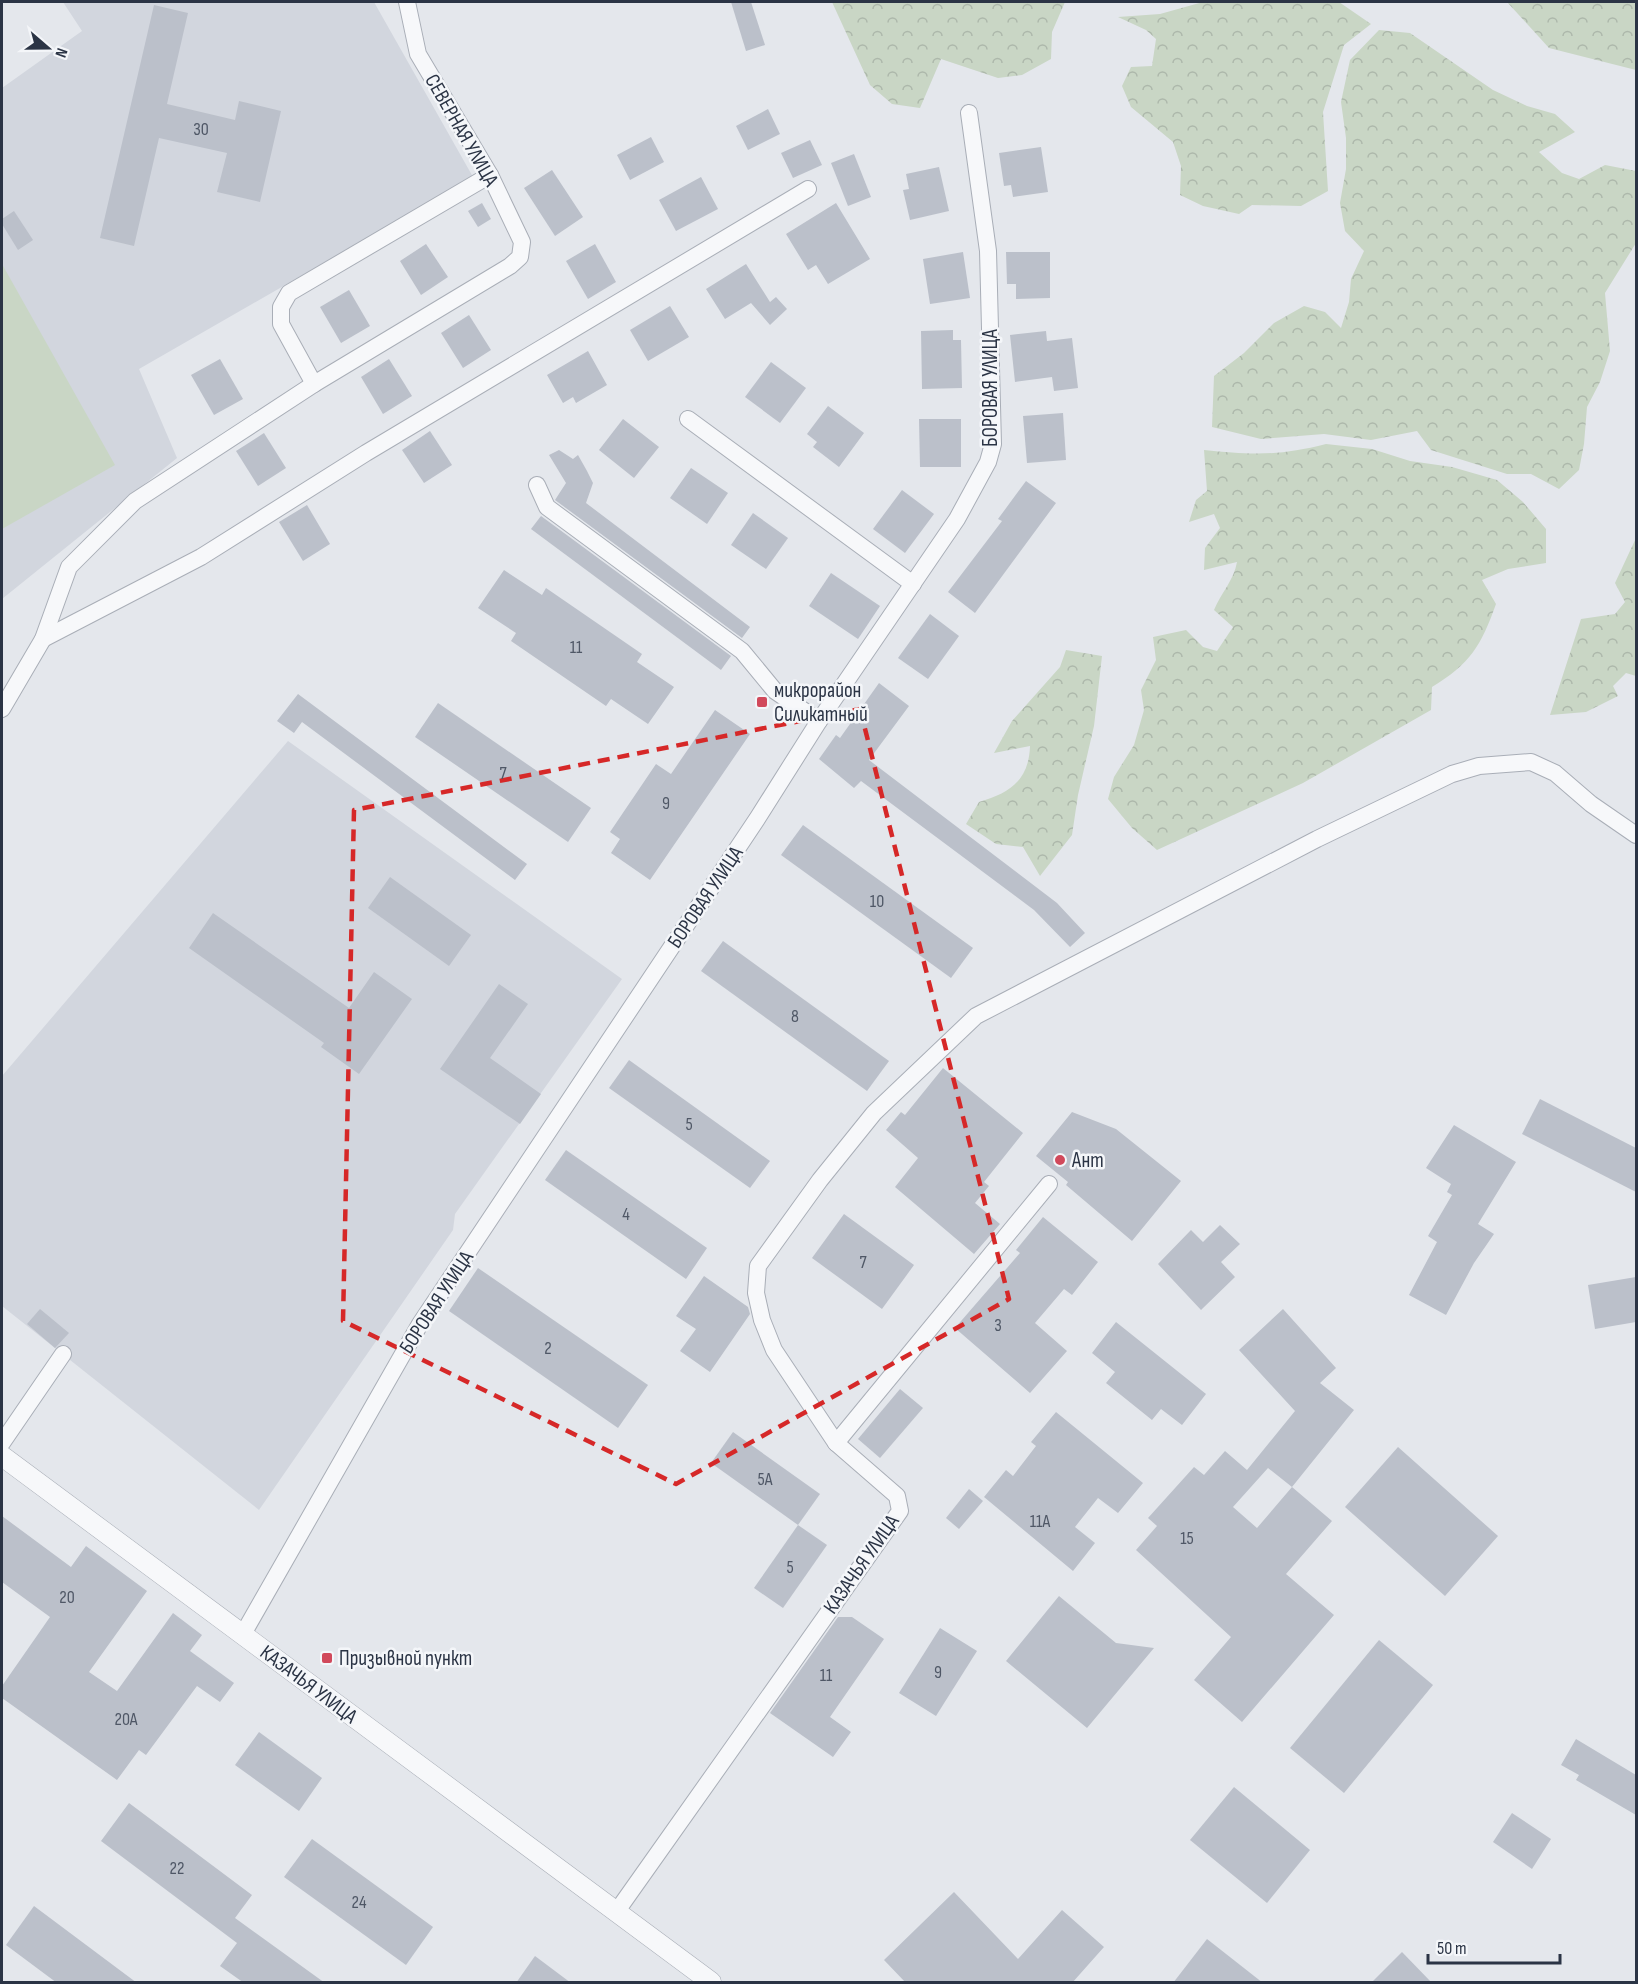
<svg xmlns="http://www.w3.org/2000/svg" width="1638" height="1984" font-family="'Sofia Sans Condensed',sans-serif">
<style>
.built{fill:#d2d6de}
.forest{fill:url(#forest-crowns)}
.garden{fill:#c9d6c5}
.building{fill:#bbc0ca;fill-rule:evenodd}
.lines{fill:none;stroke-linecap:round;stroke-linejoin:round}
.minor-casing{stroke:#a9aeb7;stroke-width:18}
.tertiary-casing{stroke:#a9aeb7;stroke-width:21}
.minor{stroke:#f7f8fa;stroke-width:16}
.tertiary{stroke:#f7f8fa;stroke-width:20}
.marked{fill:none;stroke:#d62828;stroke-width:4.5;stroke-dasharray:12 8;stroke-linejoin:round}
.poi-dot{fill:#d1495b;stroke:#f4f6f9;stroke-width:2}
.labels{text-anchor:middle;stroke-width:5;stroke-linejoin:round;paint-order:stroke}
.number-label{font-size:18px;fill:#4f5766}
.street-label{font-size:21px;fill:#2b3445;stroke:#f4f6f9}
.poi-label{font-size:21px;fill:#2b3445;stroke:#f4f6f9;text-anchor:start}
</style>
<defs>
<pattern id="forest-crowns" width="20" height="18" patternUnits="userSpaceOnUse" patternTransform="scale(1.5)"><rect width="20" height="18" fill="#c9d6c5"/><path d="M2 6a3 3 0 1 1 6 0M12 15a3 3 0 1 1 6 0" fill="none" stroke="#adb8ab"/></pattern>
</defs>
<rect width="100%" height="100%" fill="#e4e7ec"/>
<g class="built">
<path d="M63,2H374L473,177L139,369L177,458L2,599V88L82,31Z"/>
<path d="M288,741L622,979L455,1214L453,1230L259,1510L2,1306V1076Z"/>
</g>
<g class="forest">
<path d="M832,2H1065L1052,32L1051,59L1022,75L998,78L941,59L920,108L892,104L870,85Z"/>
<path d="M1203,2H1339L1371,24L1344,45L1323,112L1328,191L1301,206L1252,205L1239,214L1203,206L1180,195L1181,166L1173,142L1131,107L1122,86L1131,67L1152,66L1156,39L1146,30L1118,17L1160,14Z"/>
<path d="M1507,2H1636V70L1549,48Z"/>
<path d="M1379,30L1410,33L1493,90L1527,106L1555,114L1575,132L1539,152L1562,173L1579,179L1605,165L1636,171V243L1605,293L1610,351L1600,382L1587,407L1584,444L1579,470L1559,489L1531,474H1507L1431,450L1417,431L1371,440L1324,434L1261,439L1212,427L1214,376L1244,353L1274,323L1304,306L1325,312L1341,328L1349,302L1351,279L1364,251L1345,231L1340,203L1346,169V138L1341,102L1350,60Z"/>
<path d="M1326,444L1372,449L1410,461L1452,467L1497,480L1523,502L1546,529V563L1508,569L1482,580L1496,604C1481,646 1470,664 1432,687L1431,710L1303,783L1157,850L1132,828L1108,799L1114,777L1134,745L1144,710L1141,690L1156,660L1153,637L1186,630L1203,647L1217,651L1233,627L1214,610C1221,593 1234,580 1237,562L1204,570L1205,548L1220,528L1214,514L1189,522L1196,500L1207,491L1204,450C1252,455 1279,456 1326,444Z"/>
<path d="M1636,538V676L1626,673L1613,686L1618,696L1586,712L1550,715L1581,619L1615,614L1625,602L1615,583Z"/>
<path d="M1066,650L1102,656L1094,726L1078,795L1072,835L1040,876L1023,847L996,844L966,824L979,802C1010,793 1029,780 1030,746L994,753L1012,721L1060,667Z"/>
</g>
<path class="garden" d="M2,264L115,465L2,529Z"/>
<g class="building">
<path d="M731,2H751L765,45L746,51Z"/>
<path d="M154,5L188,13L167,104L235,120L239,101L281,111L260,202L217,192L227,153L159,138L134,246L100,238Z"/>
<path d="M768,109L780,134L748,150L736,126Z"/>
<path d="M651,137L664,162L630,180L617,155Z"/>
<path d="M810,140L822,165L793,178L781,153Z"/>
<path d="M1041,147L1048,192L1013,197L1011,185L1004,186L999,153Z"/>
<path d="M854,154L871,197L848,206L831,163Z"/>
<path d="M939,167L949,211L910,220L903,190L909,189L906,174Z"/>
<path d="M552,170L583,217L555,236L524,188Z"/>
<path d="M701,177L718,209L676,231L659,200Z"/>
<path d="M482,203L491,219L478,227L468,211Z"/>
<path d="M836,203L870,259L828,284L816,265L808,270L786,234Z"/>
<path d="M14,211L33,240L18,250L2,224V219Z"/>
<path d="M426,244L448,277L421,295L400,261Z"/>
<path d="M595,244L616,282L588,299L566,261Z"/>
<path d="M963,252L970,298L930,304L923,259Z"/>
<path d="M1006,252H1050V298L1016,299V284H1007Z"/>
<path d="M746,264L770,302L776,297L787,309L770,325L751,303L725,319L706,289Z"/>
<path d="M349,290L370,326L341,343L320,307Z"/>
<path d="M670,306L689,337L648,361L630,330Z"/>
<path d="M469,315L491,350L463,368L441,333Z"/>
<path d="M953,330V340H961L962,388L922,389L921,331Z"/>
<path d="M1046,331L1047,341L1072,338L1078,388L1054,391L1052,377L1015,382L1010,335Z"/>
<path d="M588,351L607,385L576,403L573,397L563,403L547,375Z"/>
<path d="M220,359L243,399L214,415L191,375Z"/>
<path d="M389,359L412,396L383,414L361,377Z"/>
<path d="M771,362L806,388L780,423L745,397Z"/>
<path d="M828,406L864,433L839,467L813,447L817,442L807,434Z"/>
<path d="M1063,413L1066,460L1027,463L1023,416Z"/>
<path d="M623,419L659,447L634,478L599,450Z"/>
<path d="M919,419H961V467H920Z"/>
<path d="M430,431L452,465L424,483L402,450Z"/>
<path d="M264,433L286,468L258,486L236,451Z"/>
<path d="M559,450L573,459L578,455L587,471L593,483L586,503L750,627L742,638L555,500L566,483L549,455Z"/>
<path d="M691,468L728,493L707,524L670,498Z"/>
<path d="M1026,481L1056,503L975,613L948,592L1002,521L998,519Z"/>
<path d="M902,490L934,514L905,553L873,529Z"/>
<path d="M307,505L330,544L303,561L279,522Z"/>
<path d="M753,513L788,538L766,569L731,545Z"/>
<path d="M541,516L731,656L721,670L531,529Z"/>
<path d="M504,570L542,595L546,588L642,654L637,662L674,687L648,724L611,699L606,706L511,641L516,633L478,608Z"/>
<path d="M831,573L880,606L858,639L809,606Z"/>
<path d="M930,614L959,636L928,679L898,658Z"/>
<path d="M879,683L909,706L869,760L1057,903L1085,933L1070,947L1034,910L861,781L854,788L819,759L836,735L840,738Z"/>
<path d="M298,694L527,864L515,880L302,722L294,733L277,721Z"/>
<path d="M438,703L591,808L568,842L415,737Z"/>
<path d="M715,710L750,734L650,880L611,853L620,839L610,832L656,764L671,774Z"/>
<path d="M803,825L973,948L951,978L781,855Z"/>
<path d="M390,877L471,935L449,966L368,908Z"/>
<path d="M213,913L349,1008L374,972L412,999L359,1074L321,1047L324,1043L189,948Z"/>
<path d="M723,941L889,1061L867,1091L701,971Z"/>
<path d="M499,984L528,1004L490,1058L541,1094L520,1124L440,1069Z"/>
<path d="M629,1060L770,1161L750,1188L609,1088Z"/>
<path d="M943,1068L1023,1133L984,1182L989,1186L975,1203L1000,1224L974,1254L895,1187L918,1158L886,1130L901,1112L905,1115Z"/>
<path d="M1540,1099L1636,1148V1192L1522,1134Z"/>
<path d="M1072,1112L1116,1129L1181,1181L1132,1241L1066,1185L1068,1182L1036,1156Z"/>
<path d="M1454,1125L1516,1162L1478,1224L1494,1234L1474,1263L1446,1315L1409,1295L1437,1242L1428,1236L1452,1195L1447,1192L1451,1184L1426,1168Z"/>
<path d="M566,1150L707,1248L686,1279L545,1180Z"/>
<path d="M844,1214L914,1265L882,1309L812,1258Z"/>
<path d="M1043,1217L1098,1262L1072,1295L1064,1289L1035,1323L1067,1351L1030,1393L955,1328L1020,1253L1016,1250Z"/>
<path d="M1220,1225L1240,1244L1221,1262L1235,1277L1201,1310L1158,1264L1191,1230L1203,1242Z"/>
<path d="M478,1268L648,1385L618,1428L449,1311Z"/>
<path d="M704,1276L748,1307L750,1314L710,1372L680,1351L696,1329L676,1316Z"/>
<path d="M1636,1277V1322L1595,1329L1588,1285Z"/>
<path d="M40,1309L69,1333L55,1348L27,1324Z"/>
<path d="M1283,1309L1336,1368L1320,1383L1354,1410L1292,1487L1332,1521L1286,1574L1334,1615L1242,1722L1194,1680L1231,1637L1136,1550L1157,1526L1148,1518L1194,1467L1204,1475L1225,1451L1247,1470L1295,1411L1239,1350ZM1268,1468L1292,1487L1257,1528L1233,1507Z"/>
<path d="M1116,1322L1206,1394L1182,1425L1161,1409L1152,1420L1106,1383L1115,1372L1092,1353Z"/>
<path d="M900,1389L923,1408L880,1458L858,1439Z"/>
<path d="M1056,1412L1143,1483L1118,1513L1098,1498L1075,1527L1095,1543L1073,1571L984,1497L1006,1470L1013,1476L1036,1446L1031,1442Z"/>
<path d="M733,1432L820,1494L798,1525L711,1463Z"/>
<path d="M1398,1447L1498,1536L1445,1596L1345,1507Z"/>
<path d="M969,1489L983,1501L959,1529L946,1518Z"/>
<path d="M2,1516L71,1567L86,1546L147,1591L89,1672L117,1691L173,1613L202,1635L190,1651L234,1683L220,1702L197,1686L146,1755L139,1750L117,1780L2,1698V1686L50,1617L2,1582Z"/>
<path d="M798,1525L827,1545L783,1608L754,1588Z"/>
<path d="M1059,1596L1116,1643L1154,1648L1087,1728L1006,1661Z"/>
<path d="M838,1617H852L884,1639L830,1717L851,1732L833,1757L770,1713Z"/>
<path d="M940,1628L977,1651L936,1716L899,1693Z"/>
<path d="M1379,1640L1433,1685L1344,1793L1290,1748Z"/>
<path d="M259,1732L322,1778L299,1811L235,1765Z"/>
<path d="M1576,1739L1636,1775V1815L1576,1780L1579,1775L1561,1765Z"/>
<path d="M1234,1787L1310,1850L1267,1903L1190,1840Z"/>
<path d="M129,1803L252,1895L235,1918L325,1983H244L220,1966L237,1943L101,1841Z"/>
<path d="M1512,1813L1551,1839L1532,1869L1493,1842Z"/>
<path d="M312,1839L433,1927L406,1965L284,1877Z"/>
<path d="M954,1892L1018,1959L1062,1910L1104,1947L1072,1983H906L884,1960Z"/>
<path d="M34,1906L137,1983H57L6,1945Z"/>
<path d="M1207,1939L1263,1983H1173Z"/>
<path d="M1402,1952L1432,1983H1371Z"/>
<path d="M535,1956L571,1983H516Z"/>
</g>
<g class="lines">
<g class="minor-casing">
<g id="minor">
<path d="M314,384L281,324V307L289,293L490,175"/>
<path d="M688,419L913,584"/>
<path d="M537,485L547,507L742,651L775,691L819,721"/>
<path d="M43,639L201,557L366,453L808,189"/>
<path d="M2,709L43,639L69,567L135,501L314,384L510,266L520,257L522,242L490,175L418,54L407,2"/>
<path d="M2,1443L63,1354"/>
<path d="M836,1443L774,1350L762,1320L756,1293L758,1266L820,1180L874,1113L976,1016L1317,839L1452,774L1479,766L1531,762L1555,773L1591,804L1636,835"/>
<path d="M243,1634L420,1324L757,819L819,721L957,519L988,462L993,444L988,251L969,113"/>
<path d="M617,1911L900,1511L897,1496L836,1443L1049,1184"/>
</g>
</g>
<g class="tertiary-casing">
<path id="tertiary" d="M2,1456L711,1982"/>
</g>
<use href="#minor" class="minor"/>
<use href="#tertiary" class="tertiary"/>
</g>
<path class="marked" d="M860,709L1009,1299L676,1484L343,1321L354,810Z"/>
<g class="poi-dot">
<rect x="756" y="696" width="12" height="12" rx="3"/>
<circle cx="1060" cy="1160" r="6"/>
<rect x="321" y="1652" width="12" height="12" rx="3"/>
</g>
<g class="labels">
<g class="number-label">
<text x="201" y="135">30</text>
<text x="576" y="653">11</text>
<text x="503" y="779">7</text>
<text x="666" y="809">9</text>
<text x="877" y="907">10</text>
<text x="795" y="1022">8</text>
<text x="689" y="1130">5</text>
<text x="626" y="1220">4</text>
<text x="863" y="1268">7</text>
<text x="998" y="1331">3</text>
<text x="548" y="1354">2</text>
<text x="765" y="1485">5А</text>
<text x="1040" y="1527">11А</text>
<text x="1187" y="1544">15</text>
<text x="790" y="1573">5</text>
<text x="67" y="1603">20</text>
<text x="938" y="1678">9</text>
<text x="826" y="1681">11</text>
<text x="126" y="1725">20А</text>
<text x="177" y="1874">22</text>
<text x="359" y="1908">24</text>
</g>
<g class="street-label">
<text transform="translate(462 130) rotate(60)" y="7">СЕВЕРНАЯ УЛИЦА</text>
<text transform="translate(990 388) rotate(-90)" y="7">БОРОВАЯ УЛИЦА</text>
<text transform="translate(705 897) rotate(-56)" y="7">БОРОВАЯ УЛИЦА</text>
<text transform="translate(436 1302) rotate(-57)" y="7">БОРОВАЯ УЛИЦА</text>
<text transform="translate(861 1564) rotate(-55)" y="7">КАЗАЧЬЯ УЛИЦА</text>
<text transform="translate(309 1684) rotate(37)" y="7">КАЗАЧЬЯ УЛИЦА</text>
</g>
<g class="poi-label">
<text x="774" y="697">микрорайон<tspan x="774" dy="24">Силикатный</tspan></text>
<text x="1072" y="1167">Ант</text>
<text x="339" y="1665">Призывной пункт</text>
</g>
</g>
<rect width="1638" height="1984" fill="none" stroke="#2b3445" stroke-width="6"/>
<g transform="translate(48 48) rotate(110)" stroke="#f4f6f9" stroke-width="4.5" paint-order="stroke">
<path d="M0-4.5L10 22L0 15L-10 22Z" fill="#2b3445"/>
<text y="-9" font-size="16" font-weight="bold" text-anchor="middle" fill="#2b3445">N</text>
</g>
<path d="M1428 1954v9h132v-9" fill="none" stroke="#2b3445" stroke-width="3"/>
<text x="1437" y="1954" font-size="18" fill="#2b3445" stroke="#f4f6f9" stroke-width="4.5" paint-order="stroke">50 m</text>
</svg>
